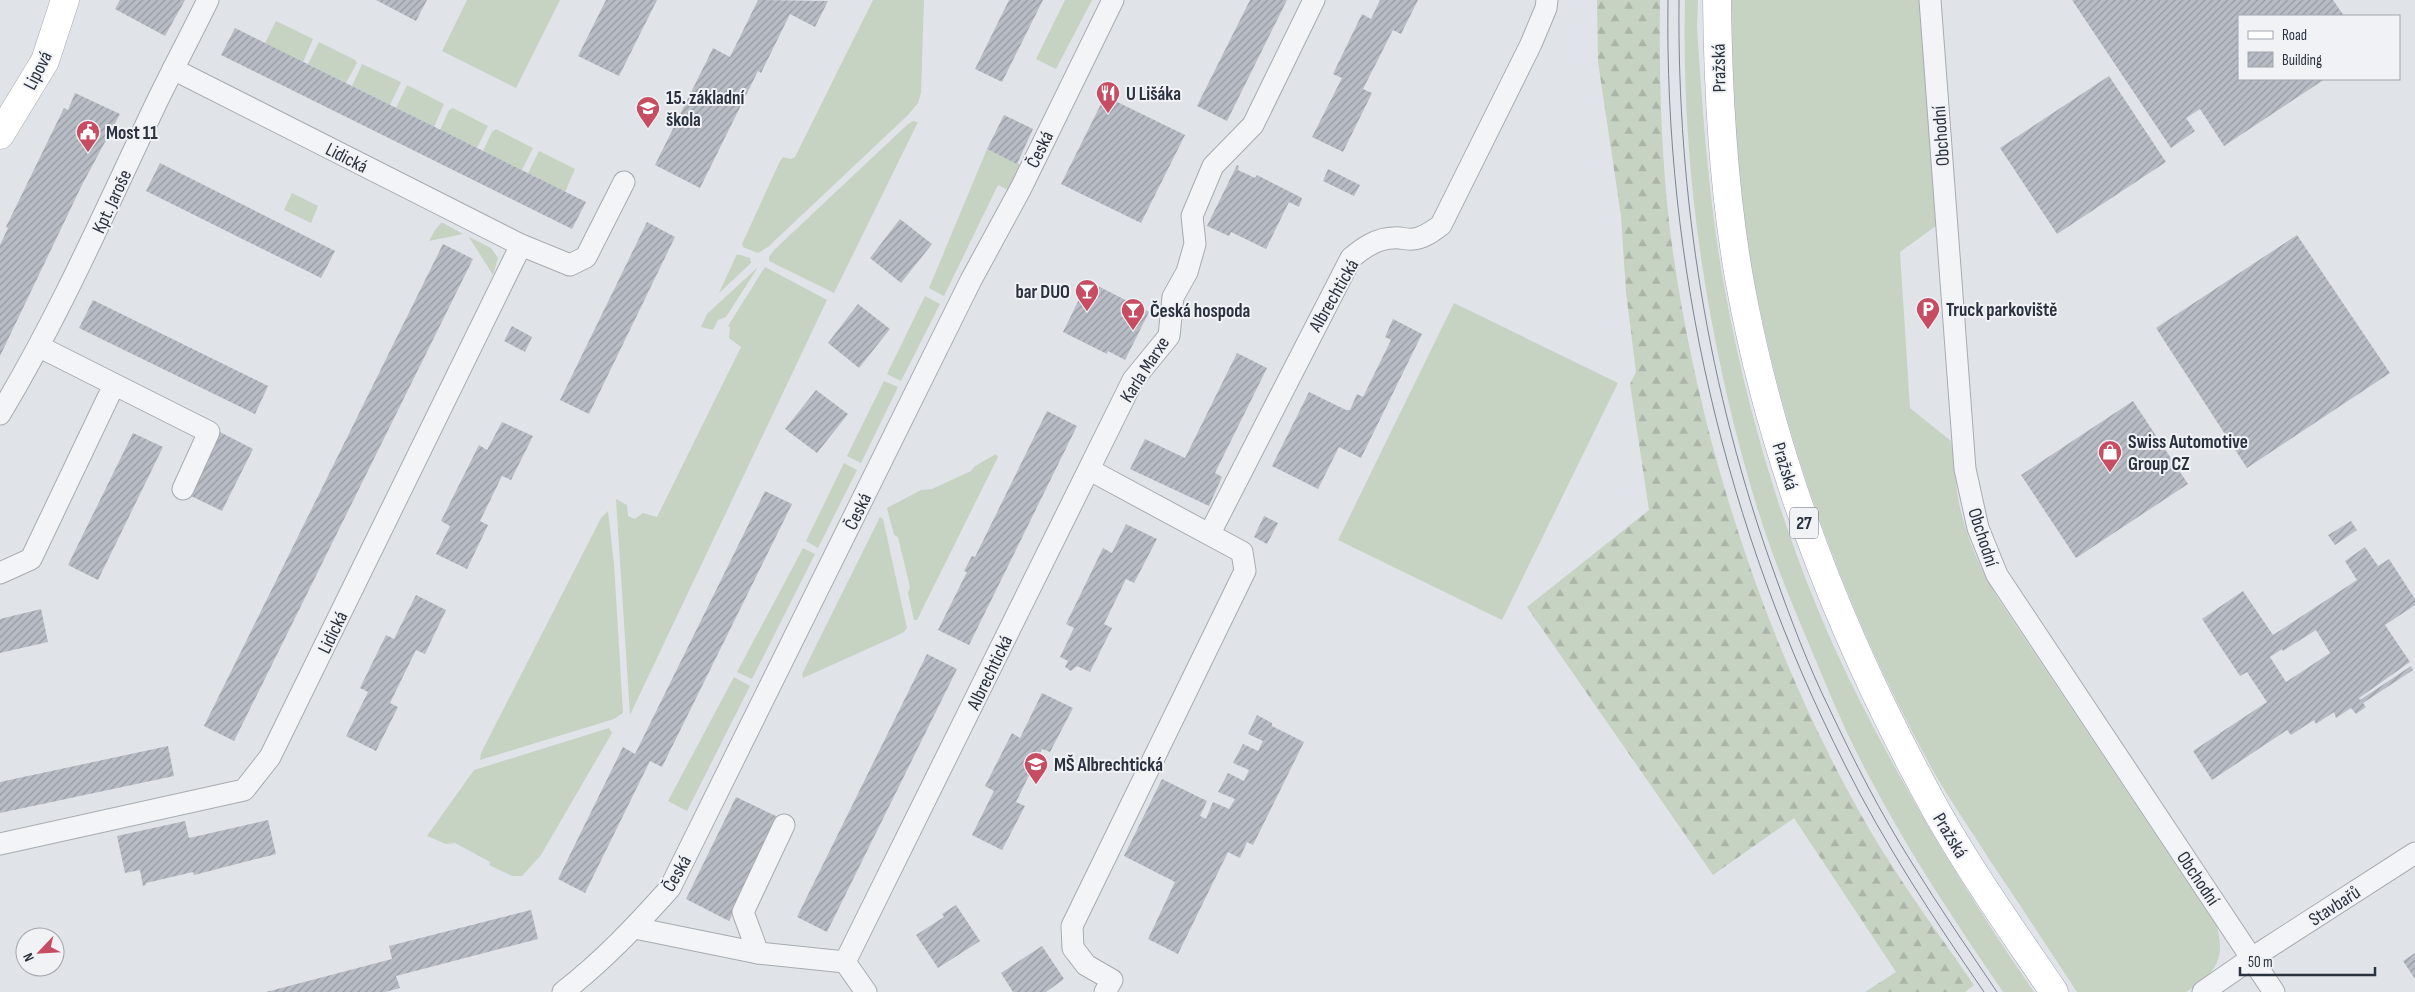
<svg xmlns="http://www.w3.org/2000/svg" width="2415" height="992" font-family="'Sofia Sans Condensed',sans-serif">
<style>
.grass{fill:#c6d2c2}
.forest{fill:url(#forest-firs)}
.building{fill:url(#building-hatch);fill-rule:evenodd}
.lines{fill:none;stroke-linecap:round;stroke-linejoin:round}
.street-casing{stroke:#a6abb2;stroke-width:23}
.secondary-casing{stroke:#a6abb2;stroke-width:29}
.primary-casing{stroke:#a0a8b3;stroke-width:29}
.street{stroke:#f3f4f7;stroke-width:21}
.secondary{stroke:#fff;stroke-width:28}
.primary{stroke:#fff;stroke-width:28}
.tram{stroke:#7b8491;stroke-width:1}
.labels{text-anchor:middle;stroke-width:4;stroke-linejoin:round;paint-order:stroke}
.shield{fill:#f0f2f6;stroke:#656c76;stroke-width:1}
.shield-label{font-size:18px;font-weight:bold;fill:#2a323f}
.street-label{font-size:19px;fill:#2a323f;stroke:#f0f2f6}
.poi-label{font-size:19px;font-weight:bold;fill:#2a323f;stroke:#f0f2f6;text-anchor:start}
</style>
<defs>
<pattern id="forest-firs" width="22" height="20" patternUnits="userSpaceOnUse" patternTransform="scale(1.25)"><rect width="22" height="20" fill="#c6d2c2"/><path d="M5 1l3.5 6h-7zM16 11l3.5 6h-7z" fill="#aab5a8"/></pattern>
<pattern id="building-hatch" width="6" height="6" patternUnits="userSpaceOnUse" patternTransform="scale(1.25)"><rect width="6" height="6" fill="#b8bdc5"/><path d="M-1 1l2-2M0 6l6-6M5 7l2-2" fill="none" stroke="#969aa1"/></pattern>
</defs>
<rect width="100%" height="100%" fill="#e0e4e8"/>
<g class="grass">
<path d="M467,0H560L516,88L442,51Z"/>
<path d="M873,0H924L921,93L918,103L908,115L768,247L758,253L743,247L742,244L780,161L783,157L791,159L795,157Z"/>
<path d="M1065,0H1092L1056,69L1036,59Z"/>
<path d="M1685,0H1698L1697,27C1703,117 1709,207 1726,296C1752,435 1796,575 1860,701C1911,802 1970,899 2034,992H2003C1956,923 1910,854 1871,780C1847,736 1828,690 1809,644C1788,595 1768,545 1753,494C1706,334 1681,167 1685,0Z"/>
<path d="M1731,0H1924L1936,226L1900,252L1910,408L1951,441C1955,461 1955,483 1959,503C1966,537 1980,568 1997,597L2217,927C2226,961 2214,974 2186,992H2077C2049,949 2020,905 1991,862C1973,833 1953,805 1936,776C1825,577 1747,342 1733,113C1730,75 1731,38 1731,0Z"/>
<path d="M276,21L313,39L303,62L265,43Z"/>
<path d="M319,42L355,60L357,63L346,83L308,64Z"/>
<path d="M362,64L401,82L390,105L352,86Z"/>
<path d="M407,85L444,104L434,127L396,108Z"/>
<path d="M453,108L488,126L477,148L440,130L449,110Z"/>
<path d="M913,121L918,122L834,293L769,261V257L774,250L907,125Z"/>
<path d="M496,129L533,148L522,170L483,151L492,132Z"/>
<path d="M987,149L1021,165L1012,192L998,185L944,296L929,288Z"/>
<path d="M539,151L575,169L565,192L528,173Z"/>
<path d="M292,193L318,206L311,223L284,210Z"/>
<path d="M441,223H443L463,234L429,241L435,230Z"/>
<path d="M469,237L491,248L498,258L493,275Z"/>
<path d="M737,254L750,258L751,263L719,293Z"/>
<path d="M758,267L726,317L718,320L713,330L701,327L707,314Z"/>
<path d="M765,267L827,300L630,715L616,499L627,505L628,516L635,519L643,513L657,517L741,347L729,338L730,327L728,326Z"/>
<path d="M925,296L940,304L901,381L887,374Z"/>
<path d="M1454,303L1618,383L1502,620L1338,540Z"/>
<path d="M884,381L898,387L861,463L847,456Z"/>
<path d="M996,454L998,457L917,620H914L908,593L910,587L898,537L894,535L887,508L921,490L932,489L971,471L975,466Z"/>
<path d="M844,463L857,470L818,548L806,541Z"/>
<path d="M608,511L614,564L623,713L614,719L480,760L481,753L601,518Z"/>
<path d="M880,517L883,519L907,628L904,632L894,637L803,678L802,674Z"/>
<path d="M803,548L815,554L752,679L737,672Z"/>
<path d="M734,677L750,686L687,811L668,801Z"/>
<path d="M609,728L612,733L541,855L522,876H512L489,865L490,862L455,843L446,844L427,836L474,770Z"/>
</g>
<path class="forest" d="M1597,0H1660C1659,74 1661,148 1669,222C1694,428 1764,647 1868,827C1900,882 1938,933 1974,985L1965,992H1865L1896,972L1794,818L1713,875L1527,607L1649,510L1630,384L1636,372L1626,292L1621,216L1598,62Z"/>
<g class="building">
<path d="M120,0H185L165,36L115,9Z"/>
<path d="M376,0H427L416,21Z"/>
<path d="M606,0H657L619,76L578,56Z"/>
<path d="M758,0L828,1L815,27L790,14L761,73L758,71L700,188L655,165L713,48L730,57Z"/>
<path d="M1009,0H1043L1002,82L975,69Z"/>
<path d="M1250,0H1287L1227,121L1197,106Z"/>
<path d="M1380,0H1418L1401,34L1393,30L1363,89L1372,93L1343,152L1312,137L1342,78L1333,74L1362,14L1371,19Z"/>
<path d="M2072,0H2333L2344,16H2239V79H2325L2224,146L2200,109L2186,118L2195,131L2171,148Z"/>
<path d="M235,28L586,202L572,229L221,55Z"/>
<path d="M2109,76L2166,162L2057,234L2000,148Z"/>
<path d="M75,93L120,114L82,185L0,356V245L8,228L6,227L64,108L68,110Z"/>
<path d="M1105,96L1185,135L1141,223L1061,184Z"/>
<path d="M1004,115L1033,129L1017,164L987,149Z"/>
<path d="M160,163L335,251L321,278L146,191Z"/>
<path d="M1237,165L1239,166L1238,170L1255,178L1257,175L1302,198L1299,207L1289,202L1266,249L1231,232L1229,236L1207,226Z"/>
<path d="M1328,169L1360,185L1354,196L1323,181Z"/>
<path d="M900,219L932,244L901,283L870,258Z"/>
<path d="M647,222L675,237L589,414L560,400Z"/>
<path d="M2297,235L2390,373L2247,468L2156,328Z"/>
<path d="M443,244L473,259L234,741L204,726Z"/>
<path d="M1088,281L1149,312L1125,360L1108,351L1107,354L1063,332Z"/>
<path d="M93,300L268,386L255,414L79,328Z"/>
<path d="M858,304L890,329L859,368L828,343Z"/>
<path d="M1393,319L1422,334L1361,458L1339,447L1318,489L1272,466L1309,392L1346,410H1350L1357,394L1363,397L1391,340L1385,337Z"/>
<path d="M512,326L532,337L525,352L504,341Z"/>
<path d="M1237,353L1267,368L1215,473L1222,477L1209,506L1130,469L1145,439L1185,458Z"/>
<path d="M816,390L848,414L817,453L785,429Z"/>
<path d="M2133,401L2188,484L2076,558L2021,475Z"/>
<path d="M1047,411L1077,426L969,645L938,630L967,572L964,571L972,556L975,557Z"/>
<path d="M502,422L533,436L511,480L502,476L480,521L488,525L467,569L436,554L450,526L441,521L479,445L487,450Z"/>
<path d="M220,432L253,449L222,511L189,495Z"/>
<path d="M133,433L163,447L98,580L68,565Z"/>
<path d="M765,491L792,504L662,767L650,761L585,893L558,879L623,747L635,754Z"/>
<path d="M1264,516L1278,523L1267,544L1254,537Z"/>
<path d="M2351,521L2357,530L2335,545L2328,535Z"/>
<path d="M1126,524L1157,539L1134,583L1126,579L1104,624L1112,628L1090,672L1077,666L1071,671L1065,667L1068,661L1060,657L1074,628L1066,624L1103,548L1112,553Z"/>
<path d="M2365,547L2378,566L2389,559L2415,599V605L2385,625L2410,662L2359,698L2360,700L2411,666L2413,670L2363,703L2366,707L2356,714L2351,708L2336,718L2334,712L2316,724L2314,720L2291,735L2287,730L2212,780L2193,751L2267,702L2247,672L2240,676L2202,619L2243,591L2273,635L2357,580L2345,561ZM2316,630L2330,653L2286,682L2270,657L2282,649L2283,651Z"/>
<path d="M416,595L446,610L425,654L416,650L390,703L398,707L376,751L346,736L368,692L360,688L386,635L394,639Z"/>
<path d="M41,609L48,642L0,653V619Z"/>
<path d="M927,654L957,669L827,932L797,917Z"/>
<path d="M1042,693L1073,708L1050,752L1042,749L1016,802L1025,806L1002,850L972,835L994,791L985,786L1012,733L1020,738Z"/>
<path d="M1257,715L1272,723V726L1304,742L1253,845L1247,842L1240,858L1228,852L1178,954L1148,939L1175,882L1124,856L1162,779L1207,801L1200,816L1206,819L1213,802L1229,809L1235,799L1218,792L1228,773L1244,781L1249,770L1233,763L1243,744L1258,751L1263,741L1248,734Z"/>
<path d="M168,746L174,776L0,813V782Z"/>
<path d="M736,797L780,818L729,921L686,899Z"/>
<path d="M268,820L276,854L194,875L193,872L146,883V885L143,886L140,870L125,873L117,836L185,821L189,838Z"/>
<path d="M956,905L980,941L938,968L916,935L944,917L942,914Z"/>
<path d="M531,910L538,939L396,976L400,988L385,992H266L392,959L389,946Z"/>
<path d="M1042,946L1064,979L1046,992H1013L1001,973Z"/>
<path d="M2415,953V979L2403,961Z"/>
</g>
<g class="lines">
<g class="street-casing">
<g id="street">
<path d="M1930,0L1965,469L1978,528L1997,575L2274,992"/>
<path d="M173,69L521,245L570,265L586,257L624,182"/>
<path d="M40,347L209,432L183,489"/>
<path d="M0,414C59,316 103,215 152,112C170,74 190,37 208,0"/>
<path d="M1090,470L1242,552L1245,571L1072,926L1073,948L1086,965L1112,980L1105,992"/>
<path d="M1210,533L1351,258C1363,248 1377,238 1394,238C1400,237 1407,240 1413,239C1424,238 1433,231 1441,225L1531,44L1546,8L1547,0"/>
<path d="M0,573L31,559L114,385"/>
<path d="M0,844L244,790L270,757L521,245"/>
<path d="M635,928L758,953L845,962"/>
<path d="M758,953L743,912L784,825"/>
<path d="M563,992C603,961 636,926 670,888L971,280L1021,188L1113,0"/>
<path d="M866,992L845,962L1133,380L1169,336L1173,297L1187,272L1195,244L1192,216L1213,166L1253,125L1314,0"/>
<path d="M2203,992L2252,958L2415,853"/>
</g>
</g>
<g class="secondary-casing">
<path id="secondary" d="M0,135L45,61L65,0"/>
</g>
<g class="primary-casing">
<path id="primary" d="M1717,0C1718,95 1723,189 1740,283C1774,470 1845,646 1937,812C1972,874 2014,933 2054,992"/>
</g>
<use href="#street" class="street"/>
<use href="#secondary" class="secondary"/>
<use href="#primary" class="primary"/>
<g class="tram">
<path d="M1668,0C1664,266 1725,528 1845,765C1885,845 1934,919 1984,992"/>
<path d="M1679,0C1677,197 1708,390 1775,575C1791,620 1808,665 1829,708C1854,761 1881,814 1912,863C1939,907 1968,949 1997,992"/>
</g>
</g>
<defs>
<g id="restaurant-pin" transform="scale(1.25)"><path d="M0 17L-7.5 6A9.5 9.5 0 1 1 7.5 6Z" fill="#c64d62" stroke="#f0f2f6"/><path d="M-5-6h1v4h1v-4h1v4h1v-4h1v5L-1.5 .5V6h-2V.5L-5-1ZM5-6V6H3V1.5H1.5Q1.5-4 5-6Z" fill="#fff"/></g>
<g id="school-pin" transform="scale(1.25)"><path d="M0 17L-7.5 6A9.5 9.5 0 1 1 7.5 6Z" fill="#c64d62" stroke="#f0f2f6"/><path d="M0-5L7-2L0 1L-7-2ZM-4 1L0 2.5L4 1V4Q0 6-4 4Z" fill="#fff"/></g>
<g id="civic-pin" transform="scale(1.25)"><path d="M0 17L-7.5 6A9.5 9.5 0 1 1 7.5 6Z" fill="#c64d62" stroke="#f0f2f6"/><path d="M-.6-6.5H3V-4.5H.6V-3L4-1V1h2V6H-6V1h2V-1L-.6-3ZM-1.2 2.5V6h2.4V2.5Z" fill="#fff"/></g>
<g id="bar-pin" transform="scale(1.25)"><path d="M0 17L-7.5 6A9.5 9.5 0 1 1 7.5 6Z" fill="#c64d62" stroke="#f0f2f6"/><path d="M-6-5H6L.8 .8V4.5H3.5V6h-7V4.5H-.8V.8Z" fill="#fff"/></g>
<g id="parking-pin" transform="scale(1.25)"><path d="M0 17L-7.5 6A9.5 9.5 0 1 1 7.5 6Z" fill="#c64d62" stroke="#f0f2f6"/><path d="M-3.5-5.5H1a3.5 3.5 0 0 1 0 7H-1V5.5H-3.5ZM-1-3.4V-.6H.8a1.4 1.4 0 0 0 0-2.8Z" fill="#fff"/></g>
<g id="shop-pin" transform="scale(1.25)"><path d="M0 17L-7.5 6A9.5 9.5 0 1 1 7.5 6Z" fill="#c64d62" stroke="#f0f2f6"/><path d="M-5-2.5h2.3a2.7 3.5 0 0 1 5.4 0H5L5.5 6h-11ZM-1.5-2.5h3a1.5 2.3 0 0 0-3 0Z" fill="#fff"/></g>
</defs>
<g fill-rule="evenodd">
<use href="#restaurant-pin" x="1108" y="93"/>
<use href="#school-pin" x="648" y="108"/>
<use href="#civic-pin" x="88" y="132"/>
<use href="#bar-pin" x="1087" y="291"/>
<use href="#parking-pin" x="1928" y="309"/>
<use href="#bar-pin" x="1133" y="310"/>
<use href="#shop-pin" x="2110" y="452"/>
<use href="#school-pin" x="1036" y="764"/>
</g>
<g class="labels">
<rect class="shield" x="1790" y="507.5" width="28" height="31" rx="4"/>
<g class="shield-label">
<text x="1804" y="529">27</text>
</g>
<g class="street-label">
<text transform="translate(1718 68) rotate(-91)" y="7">Pražská</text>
<text transform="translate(37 70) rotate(-63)" y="7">Lipová</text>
<text transform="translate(1940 136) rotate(-94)" y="7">Obchodní</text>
<text transform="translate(1039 149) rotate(-64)" y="7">Česká</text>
<text transform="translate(347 157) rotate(27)" y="7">Lidická</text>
<text transform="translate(111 201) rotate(-65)" y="7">Kpt. Jaroše</text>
<text transform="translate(1333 295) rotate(-60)" y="7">Albrechtická</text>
<text transform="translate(1144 369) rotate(-57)" y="7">Karla Marxe</text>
<text transform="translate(1786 466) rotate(73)" y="7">Pražská</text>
<text transform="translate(857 511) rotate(-64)" y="7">Česká</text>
<text transform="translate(1984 537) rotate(72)" y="7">Obchodní</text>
<text transform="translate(332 632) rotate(-64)" y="7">Lidická</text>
<text transform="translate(989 672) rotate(-64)" y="7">Albrechtická</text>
<text transform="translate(1951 835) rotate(59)" y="7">Pražská</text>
<text transform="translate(676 873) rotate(-60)" y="7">Česká</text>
<text transform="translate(2199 878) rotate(56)" y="7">Obchodní</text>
<text transform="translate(2334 905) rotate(-33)" y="7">Stavbařů</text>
</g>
<g class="poi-label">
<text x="1126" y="100">U Lišáka</text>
<text x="666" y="104">15. základní<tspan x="666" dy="22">škola</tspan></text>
<text x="106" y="139">Most 11</text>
<text x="1070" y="298" text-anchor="end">bar DUO</text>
<text x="1946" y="316">Truck parkoviště</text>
<text x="1150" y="317">Česká hospoda</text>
<text x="2128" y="448">Swiss Automotive<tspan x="2128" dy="22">Group CZ</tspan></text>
<text x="1054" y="771">MŠ Albrechtická</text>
</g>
</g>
<rect x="2238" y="15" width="162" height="65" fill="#f0f2f6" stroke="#a1a5ad"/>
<rect x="2248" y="31" width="25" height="8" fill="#ffffff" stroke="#a1a5ad"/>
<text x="2282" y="40" font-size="15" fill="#2a323f">Road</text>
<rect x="2248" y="52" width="25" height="15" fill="url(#building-hatch)" stroke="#a1a5ad"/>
<text x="2282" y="65" font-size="15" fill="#2a323f">Building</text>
<g transform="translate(40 952) rotate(245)"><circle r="24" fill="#f0f2f6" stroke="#a1a5ad"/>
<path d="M0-4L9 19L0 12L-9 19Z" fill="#c64d62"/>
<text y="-8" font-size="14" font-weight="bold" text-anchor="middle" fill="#2a323f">N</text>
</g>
<path d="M2240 967v8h135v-8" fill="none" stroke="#2a323f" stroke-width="2.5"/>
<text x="2248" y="967" font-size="15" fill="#2a323f" stroke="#f0f2f6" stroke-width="4" paint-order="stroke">50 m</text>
</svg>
